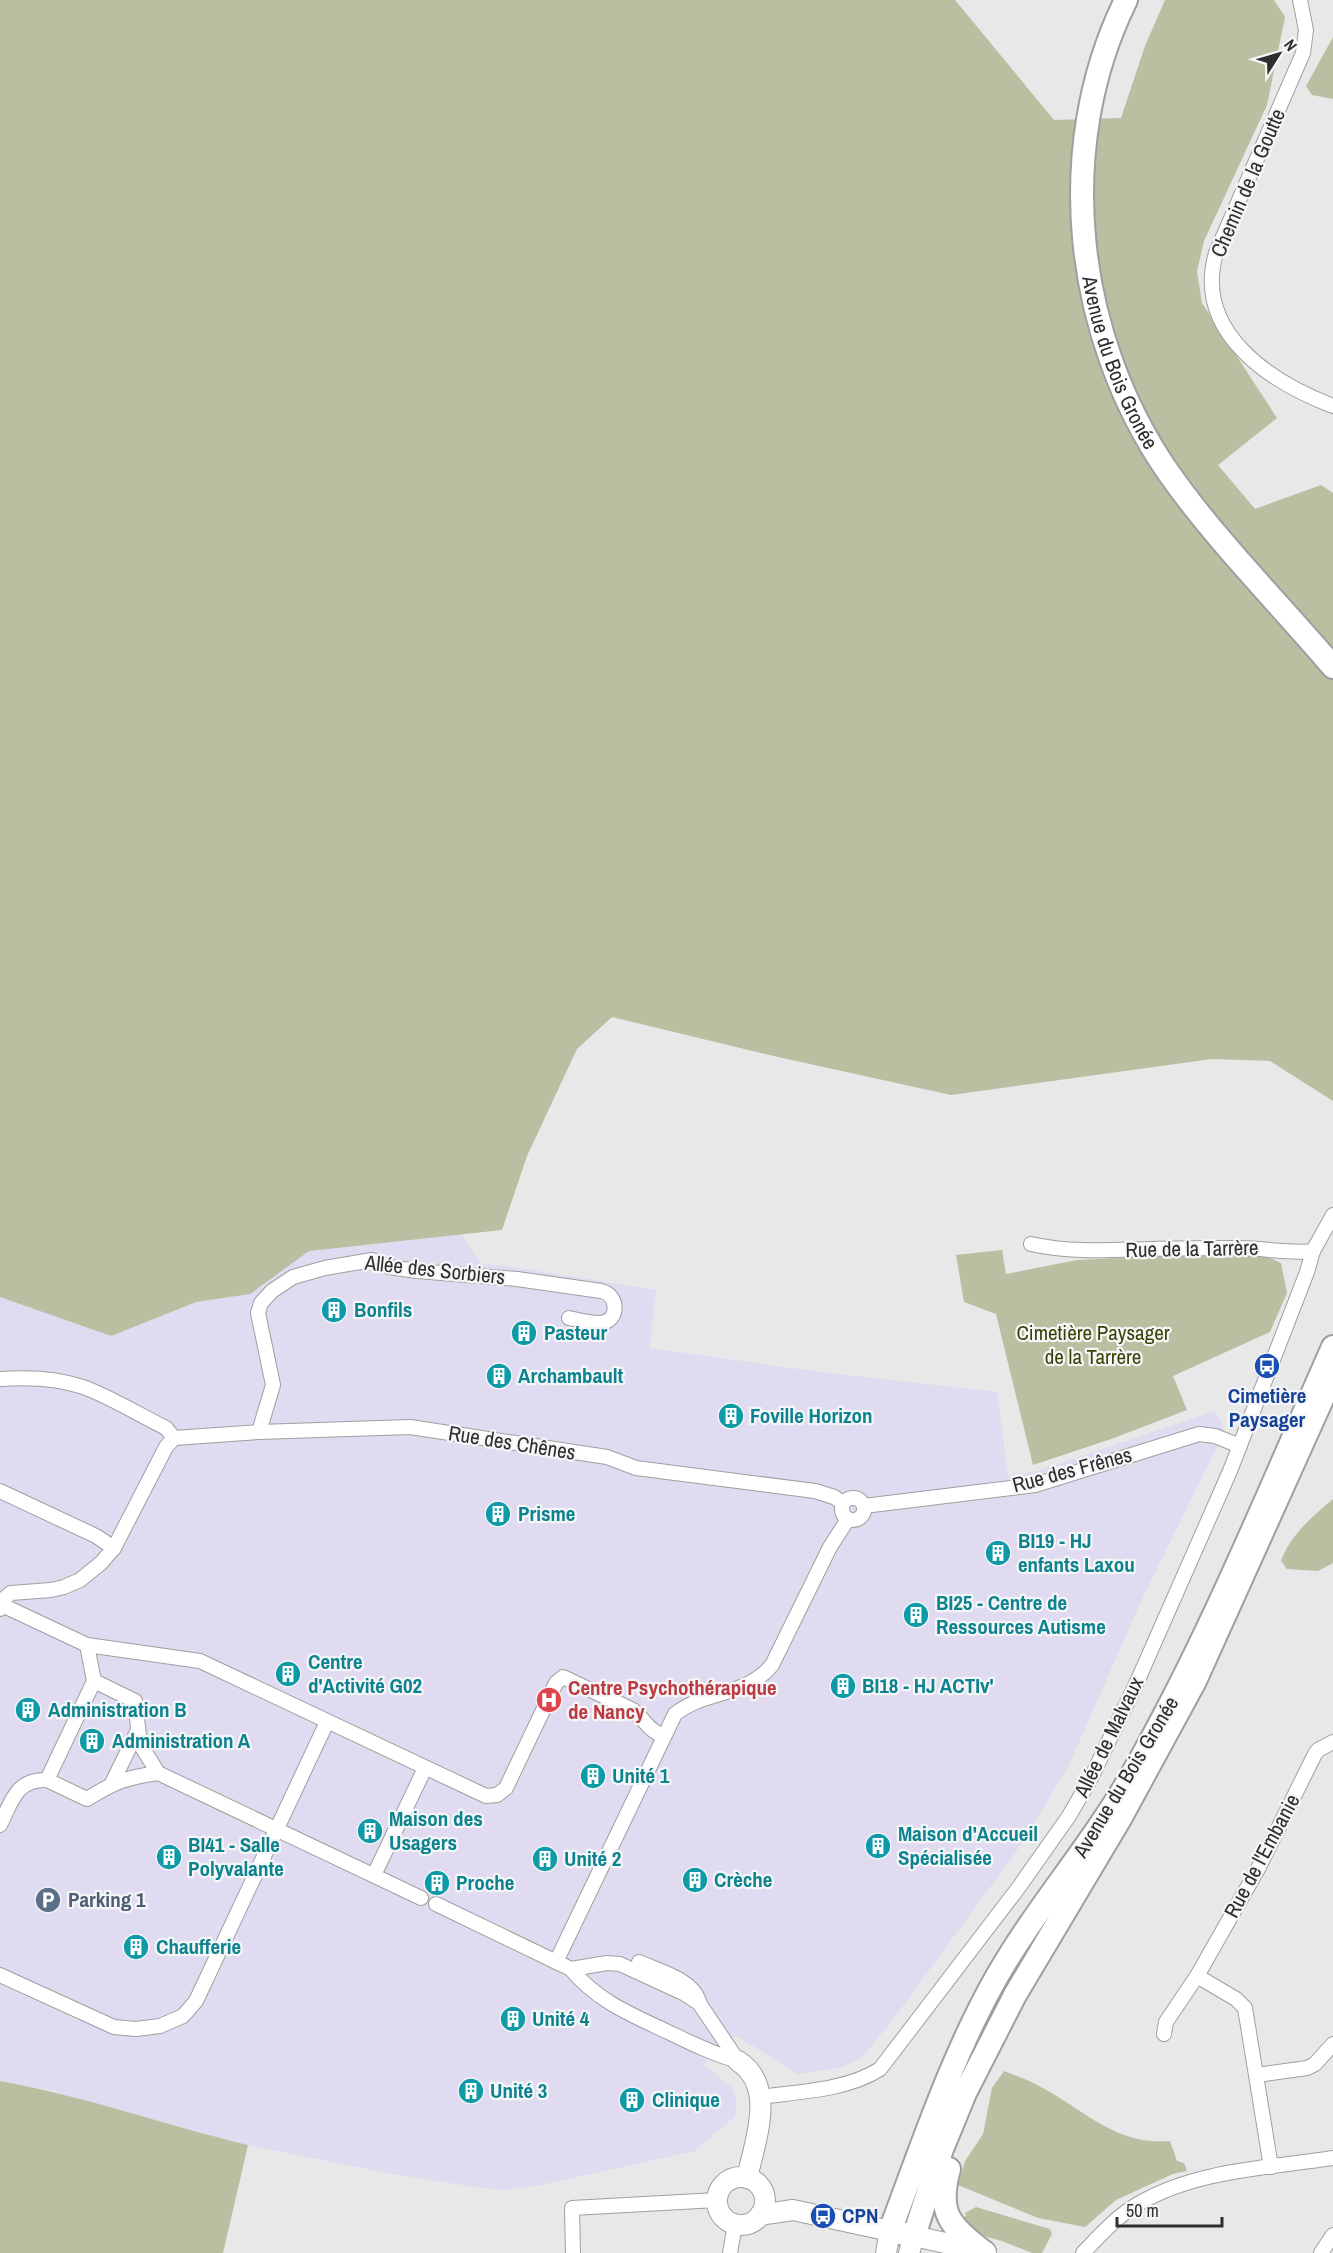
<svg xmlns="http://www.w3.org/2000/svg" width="1333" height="2253" font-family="'Archivo Narrow',sans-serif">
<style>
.medical{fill:#e0dbf1}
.green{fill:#babfa2}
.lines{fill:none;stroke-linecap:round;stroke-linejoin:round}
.street-casing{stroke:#9e9fa0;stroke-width:16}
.secondary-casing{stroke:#9e9fa0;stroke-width:22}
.primary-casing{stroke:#9e9fa0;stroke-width:26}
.street{stroke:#fff;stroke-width:14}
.secondary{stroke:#fff;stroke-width:20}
.primary{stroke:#fff;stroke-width:22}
.labels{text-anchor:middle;stroke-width:4.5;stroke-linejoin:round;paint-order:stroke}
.street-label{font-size:21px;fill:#2e2e2e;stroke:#f5f6f7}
.culture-label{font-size:21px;font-weight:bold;fill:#0d838f;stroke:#f5f6f7;text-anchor:start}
.park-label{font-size:21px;fill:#3d4105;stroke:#f5f6f7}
.transit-label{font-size:21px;font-weight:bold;fill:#164399;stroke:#f5f6f7}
.health-label{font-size:21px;font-weight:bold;fill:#be3a42;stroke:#f5f6f7;text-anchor:start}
.service-label{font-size:21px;font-weight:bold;fill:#4e5e75;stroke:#f5f6f7;text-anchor:start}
</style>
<rect width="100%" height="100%" fill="#e8e8e9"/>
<path class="medical" d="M0,1162L455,1224L481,1264L500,1265L656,1290L650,1348L820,1372L997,1392L1008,1475L1037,1471L1215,1411L1225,1431L1143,1597L1069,1765L1051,1795L1016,1852L897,2014L862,2058L842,2067L797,2074L737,2036L713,2050L704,2064L733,2089L737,2102L735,2116L695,2151L541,2185L506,2190L481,2188L382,2172L248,2145L98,2105L51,2090L0,2081Z"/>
<g class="green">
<path d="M0,0H955L1054,120L1121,118L1145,46L1165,0H1274L1285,17L1267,105L1204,241L1197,271L1202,303L1277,418L1218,465L1255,509L1321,485L1333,493V1101L1270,1061L1212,1059L951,1095L778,1057L612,1017L577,1049L527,1156L502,1230L309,1251L250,1294L196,1302L111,1336L0,1297Z"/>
<path d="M1333,37V99L1312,95L1306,86Z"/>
<path d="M1002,1250L1006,1274L1077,1260L1096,1259L1230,1253L1268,1257L1281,1263L1287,1293L1270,1332L1173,1376L1187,1410L1114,1438L1033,1465L996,1314L964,1302L956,1255Z"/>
<path d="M1333,1499V1563L1318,1571L1287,1569L1281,1561C1291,1534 1312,1517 1333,1499Z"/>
<path d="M1004,2071C1016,2076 1028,2080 1039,2086C1084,2109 1115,2146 1170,2141L1177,2161L1184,2163L1187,2171L1173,2174L1116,2200L1085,2227L1038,2218L958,2185L965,2161L983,2134L992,2088Z"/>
<path d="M0,2081C84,2096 165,2125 248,2145L223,2253H0Z"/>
<path d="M976,2207L1050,2229L1052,2234L1042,2253H1032L1002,2241L972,2233L960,2219L966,2216L965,2213Z"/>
</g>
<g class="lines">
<g class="street-casing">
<g id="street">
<path d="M1300,0L1306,30L1303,53L1216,253C1193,332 1270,382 1333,406"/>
<path d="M1031,1244C1071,1253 1110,1250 1151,1249C1180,1248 1210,1248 1239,1248C1264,1248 1289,1254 1313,1251"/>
<path d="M0,1379C27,1377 57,1378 83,1387C111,1397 139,1415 166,1428L174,1438"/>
<path d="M259,1432L273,1385L258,1313L261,1303L272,1291L293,1277L325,1268L372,1260L389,1267L417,1271L517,1279L601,1291C620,1295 619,1323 599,1323C589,1323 578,1320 569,1318"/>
<path d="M174,1438L259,1432L410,1427L607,1457L636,1468L815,1491L834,1497L843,1503"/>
<path d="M0,1491L96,1536L114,1548"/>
<circle cx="853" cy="1509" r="11"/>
<path d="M864,1506L1035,1485L1199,1434L1215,1436L1240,1446"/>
<path d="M2,1605L87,1645L200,1661L486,1796L497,1795L506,1788L556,1683L563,1677L633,1710C644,1719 649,1731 663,1736"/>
<path d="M0,1609L5,1598L11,1593L51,1590L64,1587L80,1580L101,1563L114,1548L166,1447L174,1438"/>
<path d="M87,1645L94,1681L47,1780L87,1799C116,1781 125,1778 158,1773"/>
<path d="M94,1681L135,1701L140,1744L158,1773"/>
<path d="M158,1773L421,1898"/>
<path d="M112,1783L138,1730"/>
<path d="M0,1825C12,1801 16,1779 47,1780"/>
<path d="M374,1875L425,1768"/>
<path d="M436,1904L571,1969C597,2001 632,2015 668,2032C691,2043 713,2054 738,2061"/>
<path d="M556,1962L675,1714C705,1690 746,1697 772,1665L830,1547L848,1519"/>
<path d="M639,1962C659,1971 692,1979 699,2001"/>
<path d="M571,1969L607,1963L620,1964L685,1994L699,2003L738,2061"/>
<path d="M0,1975L114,2027L136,2029L160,2026L183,2016L196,2001L327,1722"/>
<path d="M1197,1976L1236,1999L1245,2008L1271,2167"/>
<path d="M1164,2034L1166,2022L1197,1976L1259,1867L1315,1754L1318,1750L1333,1742"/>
<path d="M1257,2075L1307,2068L1315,2064L1333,2044"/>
<path d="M760,2097C797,2092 848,2090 880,2069L1019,1887L1069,1816L1091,1778L1137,1682L1230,1471L1307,1272L1313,1251L1333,1215"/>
<path d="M573,2253L572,2208L717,2200"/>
<path d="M730,2253L735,2224"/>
<path d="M1083,2253C1099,2236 1117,2216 1138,2204C1195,2170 1268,2168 1333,2158"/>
<path d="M1321,2253L1333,2235"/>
</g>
</g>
<g class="secondary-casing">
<g id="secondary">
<path d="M738,2061C777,2086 755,2141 747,2178"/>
<circle cx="741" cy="2201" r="24"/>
<path d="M760,2215L793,2210L890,2231L886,2253"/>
<path d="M909,2253L914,2236L986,2252"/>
</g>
</g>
<g class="primary-casing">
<g id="primary">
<path id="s1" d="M1126,0C1052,150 1075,337 1168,472C1217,542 1278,602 1333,667"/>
<path d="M1333,1347C1270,1489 1211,1635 1134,1771C1093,1844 1037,1906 996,1978C951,2058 922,2146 890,2231L914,2236L942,2149L965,2093L1015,1995L1121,1817L1195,1681L1333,1375"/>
<path d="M949,2169C937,2212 949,2226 984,2252"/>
</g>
</g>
<use href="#street" class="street"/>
<use href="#secondary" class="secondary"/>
<use href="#primary" class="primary"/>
</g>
<defs>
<g id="building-disc" transform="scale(1.35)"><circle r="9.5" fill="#0f9aa8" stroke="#f5f6f7"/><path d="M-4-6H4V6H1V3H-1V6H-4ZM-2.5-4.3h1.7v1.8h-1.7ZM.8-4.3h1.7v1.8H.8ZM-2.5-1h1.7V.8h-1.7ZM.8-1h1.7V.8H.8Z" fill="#fff"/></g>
<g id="bus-disc" transform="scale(1.35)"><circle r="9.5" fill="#1a4fb4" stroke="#f5f6f7"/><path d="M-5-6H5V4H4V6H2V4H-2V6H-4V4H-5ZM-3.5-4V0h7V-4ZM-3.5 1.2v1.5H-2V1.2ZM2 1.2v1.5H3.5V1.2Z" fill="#fff"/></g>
<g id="hospital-disc" transform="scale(1.35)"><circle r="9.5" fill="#e0444e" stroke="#f5f6f7"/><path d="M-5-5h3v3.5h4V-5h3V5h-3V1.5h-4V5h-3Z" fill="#fff"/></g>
<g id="parking-disc" transform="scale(1.35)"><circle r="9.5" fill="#5c6f8a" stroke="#f5f6f7"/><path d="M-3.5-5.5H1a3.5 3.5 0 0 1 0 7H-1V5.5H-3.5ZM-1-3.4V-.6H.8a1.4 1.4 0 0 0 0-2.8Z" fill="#fff"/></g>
</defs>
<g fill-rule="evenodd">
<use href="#building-disc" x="334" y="1310"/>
<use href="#building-disc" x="524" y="1333"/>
<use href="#bus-disc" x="1267" y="1366"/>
<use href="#building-disc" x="499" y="1376"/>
<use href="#building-disc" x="731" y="1416"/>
<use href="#building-disc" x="498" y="1514"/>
<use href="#building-disc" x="998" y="1553"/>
<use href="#building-disc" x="916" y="1615"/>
<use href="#building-disc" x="288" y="1674"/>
<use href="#building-disc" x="843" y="1686"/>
<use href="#hospital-disc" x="549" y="1700"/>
<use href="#building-disc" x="28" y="1710"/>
<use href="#building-disc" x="92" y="1741"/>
<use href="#building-disc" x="593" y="1776"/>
<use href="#building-disc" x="370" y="1831"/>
<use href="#building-disc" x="878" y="1846"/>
<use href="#building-disc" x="169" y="1857"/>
<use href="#building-disc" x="545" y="1859"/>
<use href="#building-disc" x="695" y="1880"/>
<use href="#building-disc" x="437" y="1883"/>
<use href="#parking-disc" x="48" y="1900"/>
<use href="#building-disc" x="136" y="1947"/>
<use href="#building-disc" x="513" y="2019"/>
<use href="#building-disc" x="471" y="2091"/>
<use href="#building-disc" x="632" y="2100"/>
<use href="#bus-disc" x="823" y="2216"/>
</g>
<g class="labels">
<g class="street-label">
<text transform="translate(1248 183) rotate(-67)" y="7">Chemin de la Goutte</text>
<text dy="7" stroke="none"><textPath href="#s1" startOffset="375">Avenue du Bois Gronée</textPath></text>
<text transform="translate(1192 1249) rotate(-1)" y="7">Rue de la Tarrère</text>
<text transform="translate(435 1270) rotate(6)" y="7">Allée des Sorbiers</text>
<text transform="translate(512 1443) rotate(9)" y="7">Rue des Chênes</text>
<text transform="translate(1072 1470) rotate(-15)" y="7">Rue des Frênes</text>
<text transform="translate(1109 1737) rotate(-64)" y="7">Allée de Malvaux</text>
<text transform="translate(1126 1777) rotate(-59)" y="7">Avenue du Bois Gronée</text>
<text transform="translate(1262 1856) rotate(-62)" y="7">Rue de l'Embanie</text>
</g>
<g class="culture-label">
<text x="354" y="1317">Bonfils</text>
<text x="544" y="1340">Pasteur</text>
<text x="518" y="1383">Archambault</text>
<text x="750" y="1423">Foville Horizon</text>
<text x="518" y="1521">Prisme</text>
<text x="1018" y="1548">BI19 - HJ<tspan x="1018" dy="24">enfants Laxou</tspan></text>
<text x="936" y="1610">BI25 - Centre de<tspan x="936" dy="24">Ressources Autisme</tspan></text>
<text x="308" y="1669">Centre<tspan x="308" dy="24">d'Activité G02</tspan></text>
<text x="862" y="1693">BI18 - HJ ACTIv'</text>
<text x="48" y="1717">Administration B</text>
<text x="112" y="1748">Administration A</text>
<text x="612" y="1783">Unité 1</text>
<text x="389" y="1826">Maison des<tspan x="389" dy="24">Usagers</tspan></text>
<text x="898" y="1841">Maison d'Accueil<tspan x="898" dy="24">Spécialisée</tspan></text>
<text x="188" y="1852">BI41 - Salle<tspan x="188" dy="24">Polyvalante</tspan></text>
<text x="564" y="1866">Unité 2</text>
<text x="714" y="1887">Crèche</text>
<text x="456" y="1890">Proche</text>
<text x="156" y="1954">Chaufferie</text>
<text x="532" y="2026">Unité 4</text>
<text x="490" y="2098">Unité 3</text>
<text x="652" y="2107">Clinique</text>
</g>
<g class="park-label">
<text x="1093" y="1340">Cimetière Paysager<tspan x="1093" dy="24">de la Tarrère</tspan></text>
</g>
<g class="transit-label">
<text x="1267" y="1403">Cimetière<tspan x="1267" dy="24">Paysager</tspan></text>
<text x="842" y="2223" text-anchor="start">CPN</text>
</g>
<g class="health-label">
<text x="568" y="1695">Centre Psychothérapique<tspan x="568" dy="24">de Nancy</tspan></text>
</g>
<g class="service-label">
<text x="68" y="1907">Parking 1</text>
</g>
</g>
<g transform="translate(1279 54) rotate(53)" stroke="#f5f6f7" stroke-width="4.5" paint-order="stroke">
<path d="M0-4.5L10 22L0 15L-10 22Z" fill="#2e2e2e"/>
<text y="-9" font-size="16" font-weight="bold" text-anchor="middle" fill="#2e2e2e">N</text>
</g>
<path d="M1117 2217v9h105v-9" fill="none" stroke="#2e2e2e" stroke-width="3"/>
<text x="1126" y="2217" font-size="18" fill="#2e2e2e" stroke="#f5f6f7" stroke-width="4.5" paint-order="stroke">50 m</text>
</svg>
